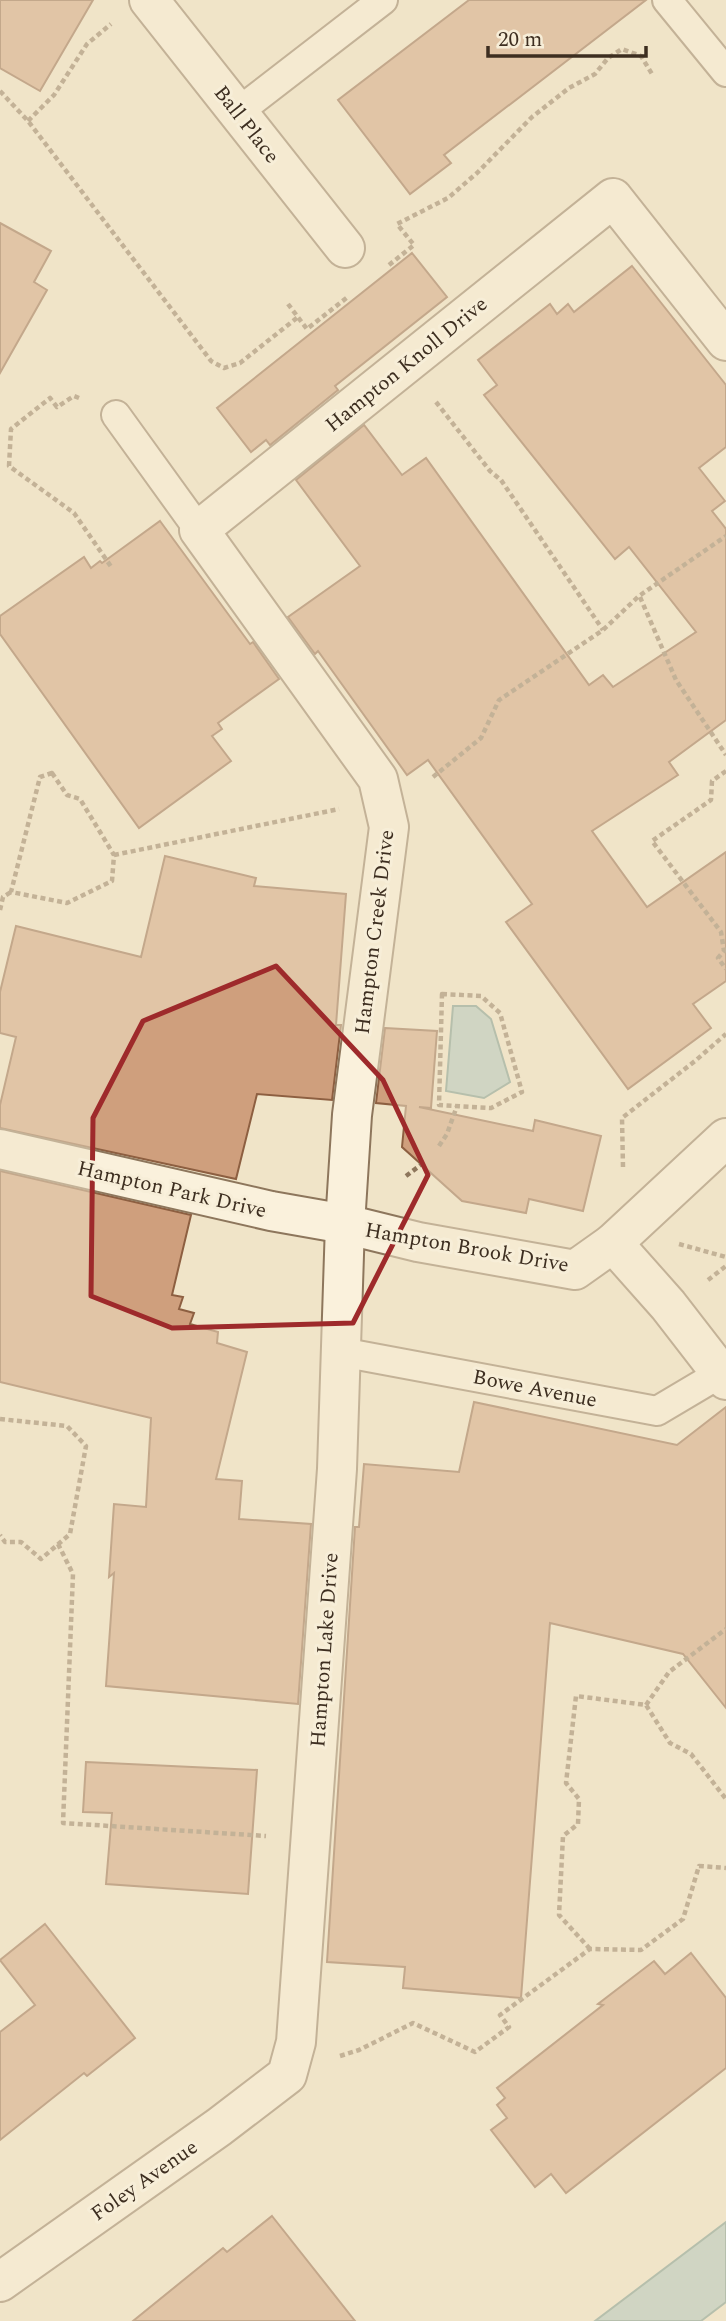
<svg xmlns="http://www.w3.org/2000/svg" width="726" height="2321" font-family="Spectral,serif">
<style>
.water{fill:#a9c4bc;stroke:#6f938a;stroke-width:2}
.building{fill:#cf9f7d;stroke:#8d5f41;stroke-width:2}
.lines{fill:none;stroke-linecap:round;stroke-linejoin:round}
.service-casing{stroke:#8d765c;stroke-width:32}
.minor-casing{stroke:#8d765c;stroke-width:42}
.path{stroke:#8d765c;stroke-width:4.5;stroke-dasharray:5 3.5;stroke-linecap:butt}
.service{stroke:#faf1dc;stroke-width:28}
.minor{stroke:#faf1dc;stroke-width:38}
.marked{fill:none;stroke:#9e2a2b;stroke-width:5;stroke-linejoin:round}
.labels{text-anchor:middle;stroke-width:6;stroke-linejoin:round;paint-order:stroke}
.street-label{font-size:21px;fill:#3d2e20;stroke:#f7eed8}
</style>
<rect width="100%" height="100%" fill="#f0e4c8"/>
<g class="water">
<path d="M453,1006H476L491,1019L510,1082L484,1098L446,1091Z"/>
<path d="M726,2222V2302L701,2321H595Z"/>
</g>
<g class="building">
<path d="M0,0H93L40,91L0,68Z"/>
<path d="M469,0H646L444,155L451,163L410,194L338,100Z"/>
<path d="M0,223L51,251L34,282L47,290L0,373Z"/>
<path d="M412,253L447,297L335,386L338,390L270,445L266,440L251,452L217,408Z"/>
<path d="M632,266L726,385V447L699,468L725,501L712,511L726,529V720L669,762L678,775L592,831L647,907L726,852V981L693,1004L711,1028L628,1089L506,922L532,904L428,760L407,775L318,651L315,654L288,617L360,566L296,480L364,425L402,475L426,458L589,685L603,675L613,687L696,632L629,547L615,559L484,395L497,385L478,360L550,304L557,314L568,304L574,312Z"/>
<path d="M160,521L250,644L253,642L279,679L218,723L222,729L212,736L231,761L139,828L0,634V616L84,557L91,568L100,561L102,563Z"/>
<path d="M165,856L256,878L254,886L346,894L336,1025H341L332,1100L257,1094L236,1179L0,1128V1105L16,1037L0,1033V992L16,926L141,957Z"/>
<path d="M385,1028L437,1031L431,1108L419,1107L533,1131L535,1120L601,1136L583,1211L529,1199L526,1213L462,1201L402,1147L406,1106L376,1103Z"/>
<path d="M0,1171L191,1215L172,1295L183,1297L179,1309L194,1313L190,1324L218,1332L217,1343L247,1352L216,1479L242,1481L239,1519L311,1524L298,1704L106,1686L114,1573L109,1577L114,1504L146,1507L151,1418L0,1382Z"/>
<path d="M474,1402L677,1445L726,1407V1708L683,1654L550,1623L521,1998L403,1988L405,1967L327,1962L355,1527H359L364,1464L459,1472Z"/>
<path d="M86,1762L257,1770L248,1894L106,1884L112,1813L83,1812Z"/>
<path d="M45,1924L135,2038L87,2076L84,2073L0,2140V2032L35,2005L0,1960Z"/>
<path d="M691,1953L726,1998V2068L566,2193L551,2174L535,2187L491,2130L507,2118L497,2105L505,2098L497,2088L603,2005L598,2004L654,1961L665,1974Z"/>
<path d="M272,2216L355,2321H133L223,2248L227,2252Z"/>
</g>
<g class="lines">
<g class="service-casing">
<g id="service">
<path d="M667,0L726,72"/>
<path d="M238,112L383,0"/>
<path d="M116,415L199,530"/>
<path d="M341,1352L657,1411L721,1373"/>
</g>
</g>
<g class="minor-casing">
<g id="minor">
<path d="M149,0L345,248"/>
<path d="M0,1149L271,1211L345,1224L418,1242L575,1270L613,1243L668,1305L726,1380"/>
<path d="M613,1243L726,1138"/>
<path d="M0,2282L219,2127L287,2075L296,2042L337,1469L345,1224L352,1115L389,827L378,779L199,530L613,198L726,341"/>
</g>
</g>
<g class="path">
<path d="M0,91L28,121L211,361L224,368L240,363L298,317"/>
<path d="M28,121L54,95L87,44L111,24"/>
<path d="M389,265L414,245L397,224L448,198L477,173L532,117L569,88L595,74L608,58L622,49L641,56L652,74"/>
<path d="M288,304L307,329L349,296"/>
<path d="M79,398L74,396L57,407L50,398L11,429L9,466L74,513L112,568"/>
<path d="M436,402L490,471L501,480L603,630"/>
<path d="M640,597L676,680L726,755"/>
<path d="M726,771L712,781L711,800L652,841L721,932L724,951L718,958L726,969"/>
<path d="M52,773L67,795L80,799L114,855L112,881L67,903L11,892L40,777Z"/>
<path d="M433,777L481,738L499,700L603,630L639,596L726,536"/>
<path d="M114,855L339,809"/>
<path d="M0,910L3,897L11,892"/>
<path d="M442,994L481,996L500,1013L522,1092L491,1108L439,1105Z"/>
<path d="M439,1146L447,1134L457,1106"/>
<path d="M623,1167L622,1118L695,1061L726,1034"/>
<path d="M406,1176L422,1164"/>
<path d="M679,1244L726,1257"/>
<path d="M708,1280L726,1266"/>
<path d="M0,1419L67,1426L86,1446L70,1534L41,1559L21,1542H5L0,1535"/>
<path d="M58,1544L73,1574L63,1823L266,1836"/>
<path d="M646,1705L669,1672L726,1629"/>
<path d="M590,1949L559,1915L563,1836L578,1824L579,1799L566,1783L576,1696L646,1705L670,1743L691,1754L726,1799"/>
<path d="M340,2056L359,2050L413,2023L475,2052L509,2027L500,2015L590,1949L641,1950L683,1919L699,1866L726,1868"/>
</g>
<use href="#service" class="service"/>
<use href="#minor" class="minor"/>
</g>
<path d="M0 0H726V2321H0ZM276,966L383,1080L428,1175L353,1323L172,1328L91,1296L93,1118L143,1021Z" fill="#f0e4c8" fill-opacity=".55" fill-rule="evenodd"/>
<path class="marked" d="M276,966L383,1080L428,1175L353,1323L172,1328L91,1296L93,1118L143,1021Z"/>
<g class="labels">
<g class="street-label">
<text transform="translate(247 124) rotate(52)" y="7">Ball Place</text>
<text transform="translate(406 364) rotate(-39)" y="7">Hampton Knoll Drive</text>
<text transform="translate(374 932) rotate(-83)" y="7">Hampton Creek Drive</text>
<text transform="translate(172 1189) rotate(13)" y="7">Hampton Park Drive</text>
<text transform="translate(467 1247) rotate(10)" y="7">Hampton Brook Drive</text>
<text transform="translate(535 1388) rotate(11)" y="7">Bowe Avenue</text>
<text transform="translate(324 1650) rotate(-86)" y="7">Hampton Lake Drive</text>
<text transform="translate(144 2180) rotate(-35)" y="7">Foley Avenue</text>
</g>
</g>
<path d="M488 46v10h158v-10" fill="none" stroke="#3d2e20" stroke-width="3.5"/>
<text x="498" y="46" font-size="21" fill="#3d2e20" stroke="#f7eed8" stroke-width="5" paint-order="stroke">20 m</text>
</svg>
